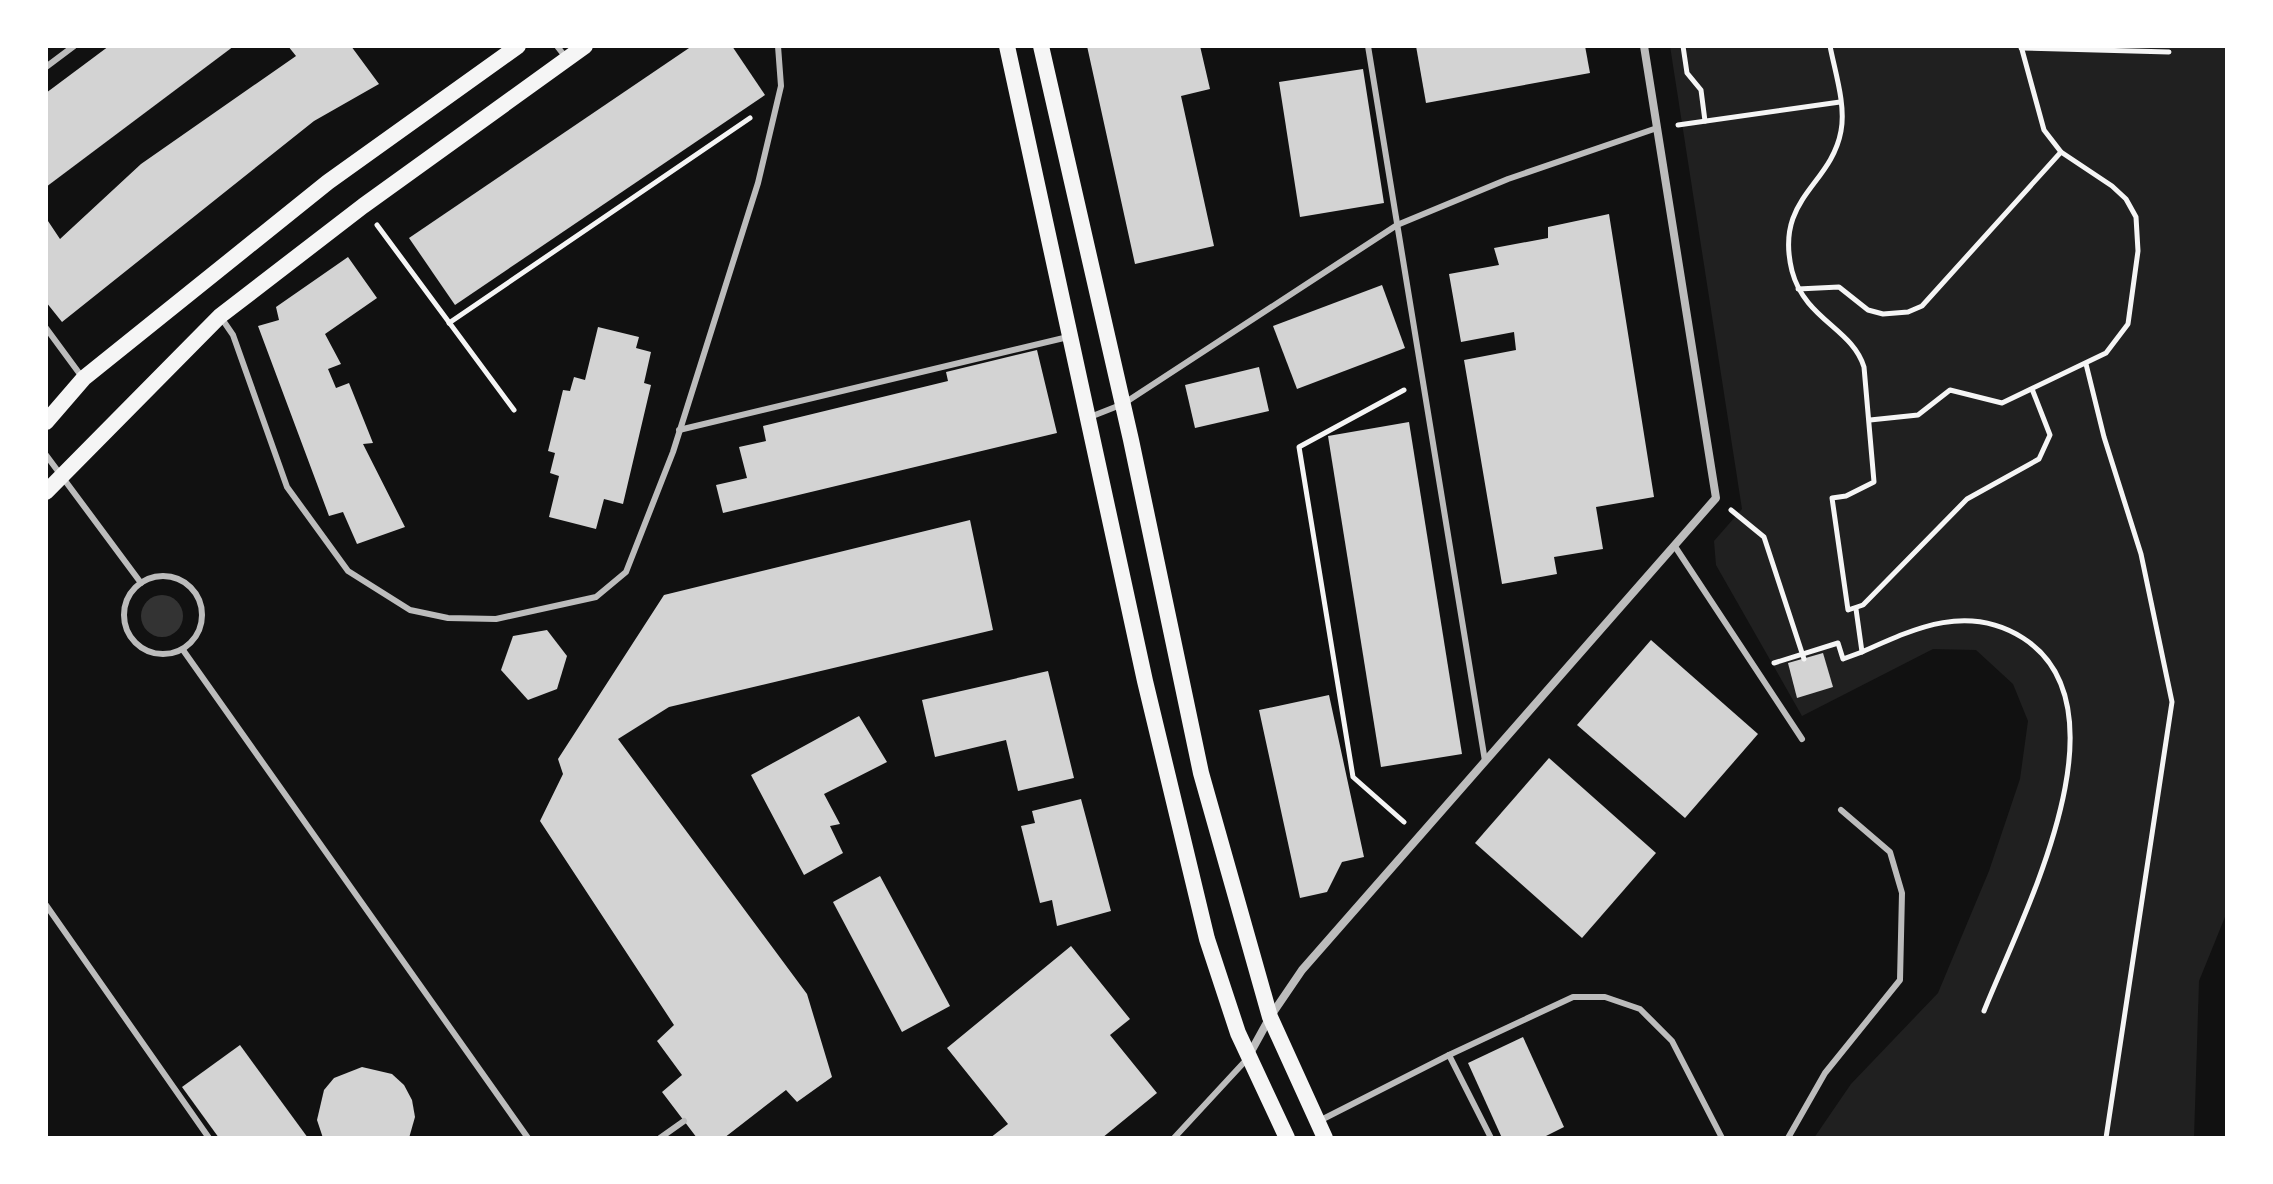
<svg xmlns="http://www.w3.org/2000/svg" width="2273" height="1184" font-family="'PT Serif',serif">
<style>
.green{fill:#202020}
.water{fill:#333}
.building{fill:#d3d3d3}
.lines{fill:none;stroke-linecap:round;stroke-linejoin:round}
.path{stroke:#f5f5f5;stroke-width:5}
.service{stroke:#bcbcbc;stroke-width:6}
.minor{stroke:#bcbcbc;stroke-width:8}
.secondary{stroke:#f5f5f5;stroke-width:16}
</style>
<rect width="100%" height="100%" fill="#111"/>
<path class="green" d="M1670,46H2227V912L2199,981L2194,1138H1814L1851,1084L1938,993L1989,871L2020,779L2028,721L2013,684L1976,650L1933,649L1802,716L1716,565L1714,541L1742,509Z"/>
<circle class="water" cx="162" cy="616" r="21"/>
<g class="building">
<path d="M109,46H234L46,187V93Z"/>
<path d="M288,46H351L379,84L314,121L62,322L46,302V218L60,239L141,164L296,56Z"/>
<path d="M692,46H732L765,95L455,305L409,238Z"/>
<path d="M1087,46H1200L1210,89L1181,96L1214,246L1135,264Z"/>
<path d="M1416,46H1585L1590,73L1426,103Z"/>
<path d="M1363,69L1384,203L1300,217L1279,82Z"/>
<path d="M1609,214L1654,497L1596,507L1603,549L1554,557L1557,574L1502,584L1464,360L1516,350L1514,332L1461,342L1449,274L1499,265L1494,248L1548,238V227Z"/>
<path d="M348,257L377,298L325,334L341,364L328,369L336,388L349,383L373,443L363,444L405,527L357,544L343,512L329,516L258,326L279,320L276,307Z"/>
<path d="M1382,285L1405,348L1297,389L1273,326Z"/>
<path d="M598,327L639,337L636,348L651,352L644,383L651,385L623,504L604,499L596,529L549,517L559,476L550,473L555,453L548,451L563,390L570,391L574,377L585,380Z"/>
<path d="M1037,350L1057,433L723,513L716,485L747,478L739,447L766,441L763,426L948,381L946,372Z"/>
<path d="M1259,367L1269,411L1195,428L1185,385Z"/>
<path d="M1409,422L1462,754L1381,767L1328,436Z"/>
<path d="M970,520L993,630L669,707L618,739L807,994L832,1077L797,1102L786,1090L724,1138H697L662,1092L682,1075L657,1041L674,1025L540,821L563,774L558,759L664,595Z"/>
<path d="M547,630L567,656L557,689L528,700L501,670L513,636Z"/>
<path d="M1651,640L1758,734L1685,818L1577,725Z"/>
<path d="M1823,653L1833,687L1797,698L1788,663Z"/>
<path d="M1048,671L1074,778L1018,791L1006,740L935,757L922,700Z"/>
<path d="M1329,695L1364,857L1342,862L1327,892L1300,898L1259,710Z"/>
<path d="M859,716L887,762L824,794L840,824L830,826L843,853L804,875L751,775Z"/>
<path d="M1549,758L1656,853L1582,938L1475,843Z"/>
<path d="M1081,799L1111,911L1057,926L1052,900L1040,903L1021,826L1035,823L1032,811Z"/>
<path d="M880,876L950,1006L902,1032L833,902Z"/>
<path d="M1071,946L1130,1019L1110,1035L1157,1093L1102,1138H990L1008,1124L947,1048Z"/>
<path d="M1523,1037L1564,1127L1542,1138H1502L1468,1063Z"/>
<path d="M240,1045L308,1138H219L182,1087Z"/>
<path d="M362,1067L392,1074L404,1085L412,1100L415,1117L409,1138H323L317,1120L324,1090L334,1078Z"/>
</g>
<g class="lines">
<g class="path">
<path d="M1683,46L1687,73L1701,90L1705,121"/>
<path d="M1830,46C1835,72 1846,105 1841,131C1831,186 1774,198 1792,271C1805,320 1852,328 1864,367L1874,482L1846,496L1832,498L1848,610L1863,605L1967,499L2039,459L2050,435L2032,389"/>
<path d="M2021,48L2169,52"/>
<path d="M1678,125L1840,102"/>
<path d="M377,225L514,410"/>
<path d="M1798,289L1839,287L1868,310L1883,314L1908,312L1922,306L2061,152"/>
<path d="M449,323L750,118"/>
<path d="M2086,364L2104,437L2141,554L2172,702L2106,1138"/>
<path d="M1870,420L1918,415L1950,390L2002,403L2106,353L2128,324L2138,251L2136,217L2126,199L2112,186L2061,152L2044,130L2021,46"/>
<path d="M1731,510L1764,537L1804,659"/>
<path d="M1862,652C1915,628 1968,603 2023,638C2134,709 2019,922 1984,1011"/>
<path d="M1774,663L1838,643L1843,659L1862,652L1856,609"/>
<path d="M1404,822L1353,777L1299,447L1404,390"/>
</g>
<g class="service">
<path d="M557,46L567,59"/>
<path d="M1368,46L1485,761"/>
<path d="M46,67L74,46"/>
<path d="M220,316L233,335L287,487L348,571L410,610L448,618L496,619L596,597L626,572L673,452L758,183L781,86L778,46"/>
<path d="M46,328L82,377"/>
<path d="M1090,417L1123,404L1397,225L1508,179L1657,128"/>
<path d="M679,430L1068,337"/>
<path d="M46,455L141,583"/>
<path d="M1674,545L1802,739"/>
<circle cx="163" cy="615" r="39"/>
<path d="M183,650L528,1138"/>
<path d="M46,905L209,1138"/>
<path d="M1449,1055L1491,1138"/>
<path d="M1321,1120L1449,1055L1573,997H1605L1640,1009L1672,1041L1722,1138"/>
<path d="M660,1138L684,1121"/>
<path d="M1174,1138L1248,1058"/>
<path d="M1788,1138L1825,1073L1900,980L1902,893L1890,852L1841,810"/>
</g>
<path class="minor" d="M1248,1057L1270,1017L1302,970L1716,498L1644,46"/>
<g class="secondary">
<path d="M1007,46L1145,681L1207,939L1238,1033L1287,1138"/>
<path d="M1041,46L1131,440L1201,773L1270,1017L1325,1138"/>
<path d="M46,422L84,378L328,182L518,46"/>
<path d="M46,492L220,316L363,206L585,46"/>
</g>
</g>
<rect width="2273" height="1184" fill="none" stroke="#ffffff" stroke-width="96"/>
</svg>
